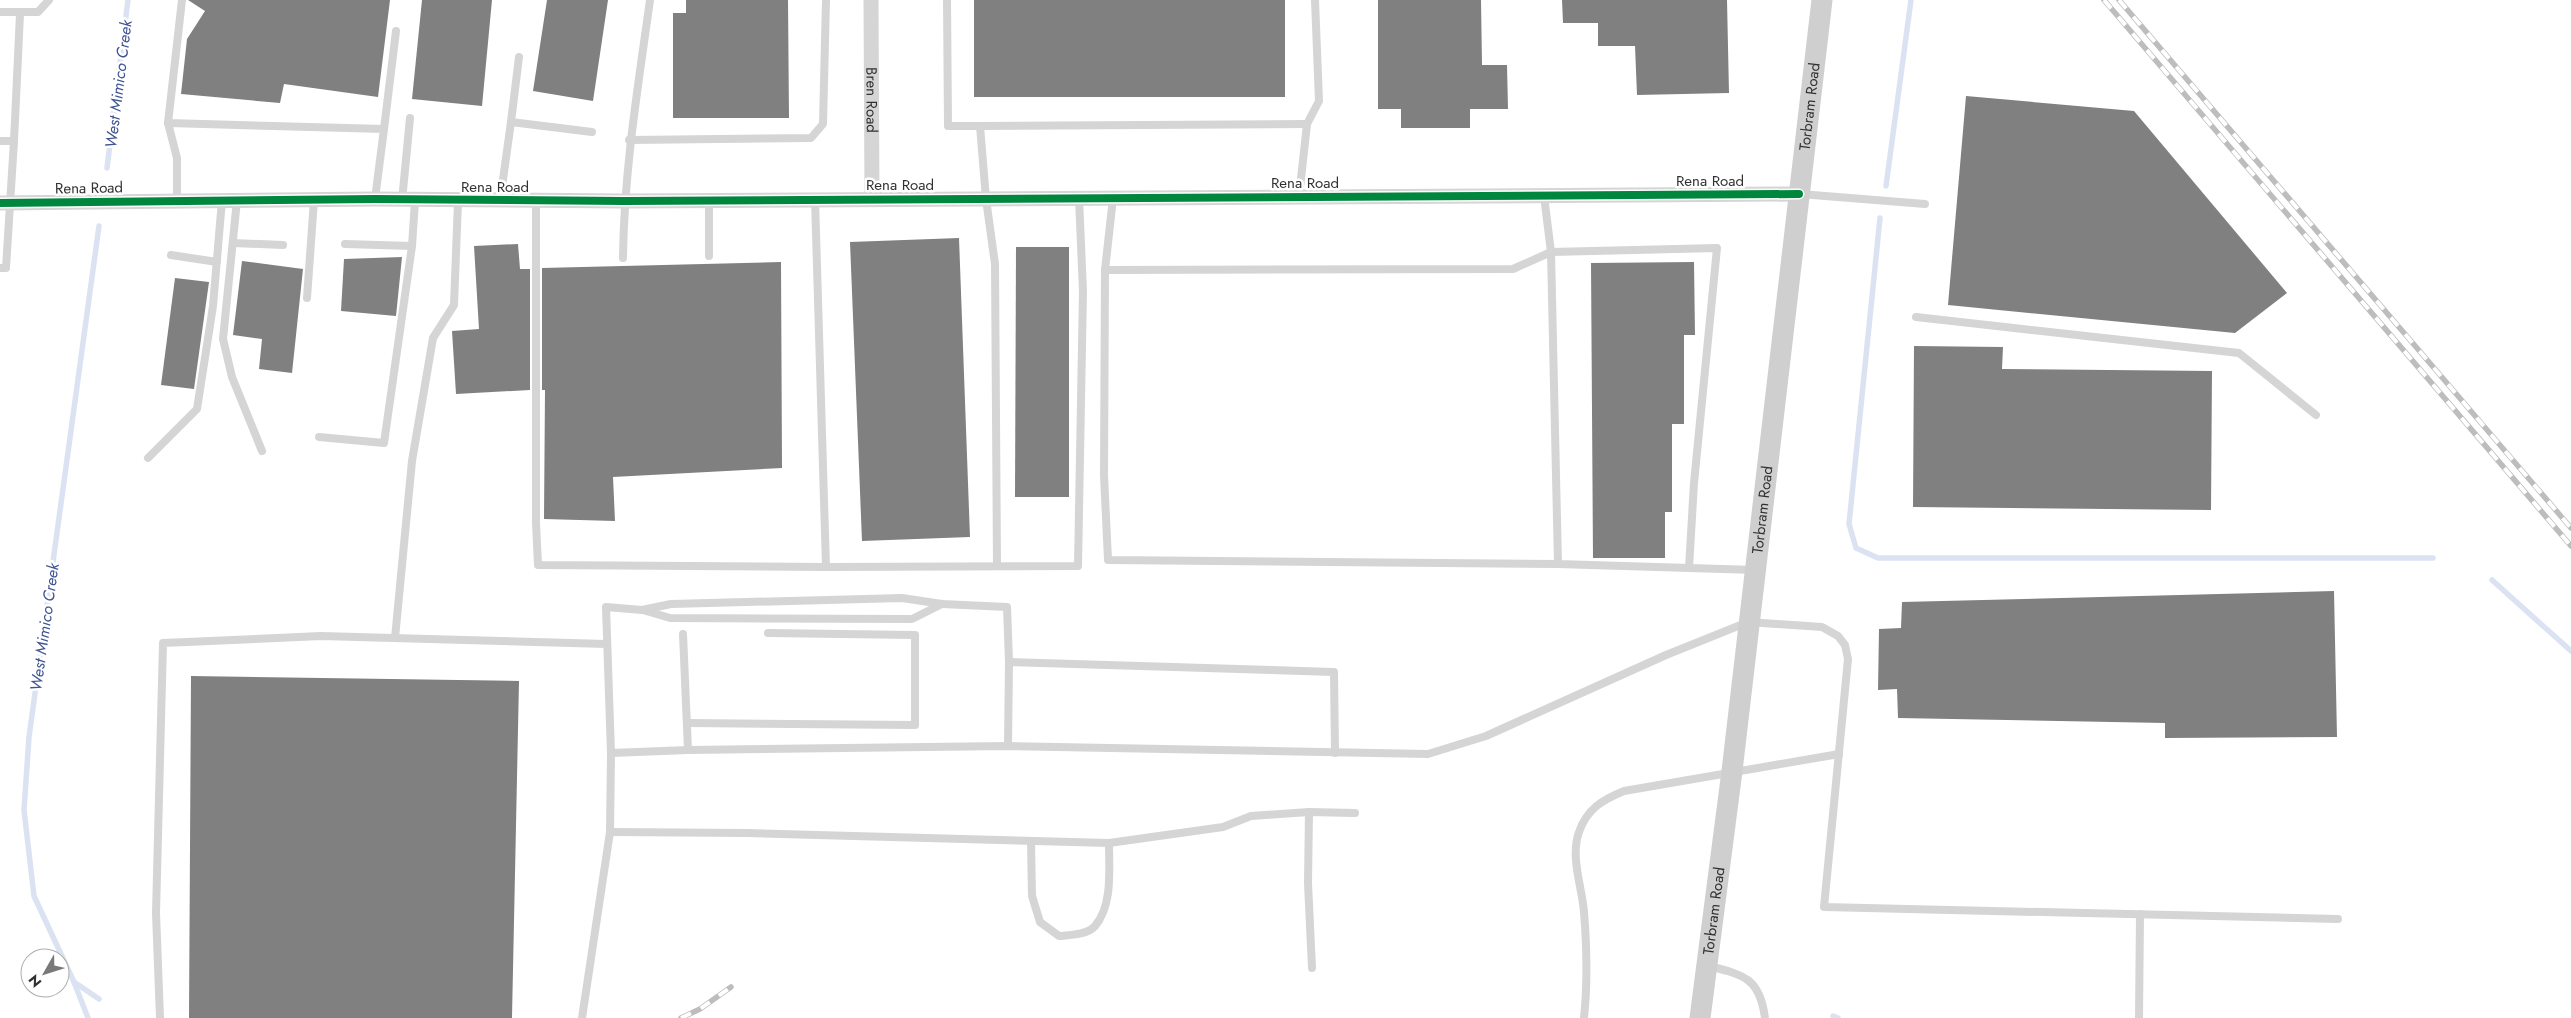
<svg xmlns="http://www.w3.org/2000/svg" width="2571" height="1018" font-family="Jost,sans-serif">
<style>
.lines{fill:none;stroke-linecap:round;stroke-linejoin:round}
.stream{stroke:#dbe2f2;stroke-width:5.5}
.building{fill:#808080}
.service{stroke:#d5d5d5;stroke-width:8}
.minor{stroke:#d5d5d5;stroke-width:15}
.secondary{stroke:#cfcfcf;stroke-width:21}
.rail-casing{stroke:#bdbdbd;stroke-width:5.5}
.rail{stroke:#fff;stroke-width:4;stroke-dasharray:11;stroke-linecap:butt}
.cycleway-casing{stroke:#fff;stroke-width:11}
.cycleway{stroke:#00873e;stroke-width:8}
.labels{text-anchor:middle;stroke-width:5;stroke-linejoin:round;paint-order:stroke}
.street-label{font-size:15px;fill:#313131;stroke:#fff}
.water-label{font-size:16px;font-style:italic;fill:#3f5593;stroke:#fff}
</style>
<rect width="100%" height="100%" fill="#fff"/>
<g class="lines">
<g class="stream">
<path d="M107,168L128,0"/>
<path d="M1886,186L1911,0"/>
<path d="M1880,218L1849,524L1856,548L1878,558H2433"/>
<path d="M2492,580L2571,651"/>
<path d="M74,982L99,999"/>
<path d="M1833,1016L1838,1018"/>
<path d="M88,1018L74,982L34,896L24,810L29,737L99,226"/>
</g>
</g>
<g class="building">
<path d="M188,0H390L378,97L284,84L280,103L181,94L187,39L205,11Z"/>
<path d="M422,0H492L482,106L412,99Z"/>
<path d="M547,0H608L593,101L533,91Z"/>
<path d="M686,0H788L789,118H673V13H686Z"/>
<rect x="974" y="0" width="311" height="97"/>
<path d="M1378,0H1481L1482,65H1507L1508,109H1470V128H1401V109H1378Z"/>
<path d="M1562,0H1727L1729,93L1637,95L1635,46H1598V23H1563Z"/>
<path d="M1966,96L2134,111L2287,293L2235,333L1948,305Z"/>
<path d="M959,238L970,537L862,541L850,242Z"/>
<path d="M518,244L520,269H530V390L456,394L452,331L479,329L474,246Z"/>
<path d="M1016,247H1069V497H1015Z"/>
<path d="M402,257L396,316L341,311L344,259Z"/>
<path d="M242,261L303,269L292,373L259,369L262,339L233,335Z"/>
<path d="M781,262L782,468L613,477L615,521L544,519L545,390H542V268Z"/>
<path d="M1694,262L1695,335H1684V424H1672V512H1665V558H1593L1591,263Z"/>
<path d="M175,278L209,282L194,389L161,385Z"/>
<path d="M1914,346L2003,347L2002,369L2212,371L2211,510L1913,507Z"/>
<path d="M2334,591L2337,737L2165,738V723L1898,718L1897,689L1878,690L1879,629L1901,628L1902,602Z"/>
<path d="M191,676L519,681L512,1018H189Z"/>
</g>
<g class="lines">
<g class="service">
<path d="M182,0L168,123L384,129L375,199"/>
<path d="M947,0L948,126H980L986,199L995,264L997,566"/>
<path d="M0,12H38L49,0"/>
<path d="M511,122L519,57"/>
<path d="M168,123L177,158V201"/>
<path d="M980,126L1307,124"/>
<path d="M384,129L396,31"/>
<path d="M629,140L811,138L823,124L826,0"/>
<path d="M0,141H14L6,268H0"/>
<path d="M14,141L20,14"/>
<path d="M1800,194L1925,204"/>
<path d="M1544,196L1551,252L1558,564L1755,570"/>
<path d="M1299,197L1307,124L1319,101L1315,0"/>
<path d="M815,199L826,567L1078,566L1083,291L1079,198"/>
<path d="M237,200L223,339L232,377L262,451"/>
<path d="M402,201L410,118"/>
<path d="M500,201L511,122L592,132"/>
<path d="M536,201V523L538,565L826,567"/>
<path d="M233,243L283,245"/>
<path d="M345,244L412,246"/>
<path d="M171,255L217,262"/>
<path d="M709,256V200"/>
<path d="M623,258C624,170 638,87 650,0"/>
<path d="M1105,270L1113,198"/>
<path d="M307,298L314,200"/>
<path d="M1916,317L2239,353L2316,415"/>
<path d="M319,437L384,443L412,246L415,201"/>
<path d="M148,458L197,409L213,306L222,200"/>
<path d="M1558,564L1108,560L1104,475L1105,270L1513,269L1551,252L1717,248L1694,483L1689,568"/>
<path d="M643,610L670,618L912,619L942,604"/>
<path d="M683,634L688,750"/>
<path d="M395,638L412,461L433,338L454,305L458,201"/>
<path d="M1009,662L1007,607L942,604L902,598L671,604L642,610L606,607L611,753L688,750L1008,746L1428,754L1486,736L1666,655L1748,622L1822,627L1838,636L1845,645L1848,659L1824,907L2338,919"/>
<path d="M688,723L915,725V635L768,633"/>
<path d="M1008,746L1009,662L1334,672L1335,753"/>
<path d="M1309,812L1308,883L1312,968"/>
<path d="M610,832L747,833L1109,843L1223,827L1251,816L1309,812L1355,813"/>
<path d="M1031,842L1032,896L1040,922L1059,936C1070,935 1087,935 1095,926C1113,905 1109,869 1109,843"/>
<path d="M1709,966C1745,975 1760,979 1765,1018"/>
<path d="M160,1018L156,913L163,643L321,636L607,644"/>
<path d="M582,1018L610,832L611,753"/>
<path d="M1584,1018C1588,980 1587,949 1584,912C1582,887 1570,857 1579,832C1587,809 1602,800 1624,791L1839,754"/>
<path d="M2139,1018L2140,914"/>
</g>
<g class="minor">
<path id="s1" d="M871,0L872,199"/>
<path d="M0,203L375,199L624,201L1799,194"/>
</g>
<path class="secondary" id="s2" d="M1700,1018L1732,771L1822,0"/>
<g class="rail-casing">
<g id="rail">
<path d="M2104,0L2571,546"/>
<path d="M2119,0L2571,528"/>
<path d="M681,1018L700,1009L731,987"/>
</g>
</g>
<use href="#rail" class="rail"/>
<g class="cycleway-casing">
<path id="cycleway" d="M0,203L375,199L624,201L1799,194"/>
</g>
<use href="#cycleway" class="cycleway"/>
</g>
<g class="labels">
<g class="street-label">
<text dy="5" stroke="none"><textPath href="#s1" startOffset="100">Bren Road</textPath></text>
<text dy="5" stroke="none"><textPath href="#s2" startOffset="918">Torbram Road</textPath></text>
<text x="1710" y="186">Rena Road</text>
<text x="1305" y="188">Rena Road</text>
<text x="900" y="190">Rena Road</text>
<text x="495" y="192">Rena Road</text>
<text transform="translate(89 188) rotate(-1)" y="5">Rena Road</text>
<text dy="5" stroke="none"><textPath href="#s2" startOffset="512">Torbram Road</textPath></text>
<text dy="5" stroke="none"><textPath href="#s2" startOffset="108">Torbram Road</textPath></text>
</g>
<g class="water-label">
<text transform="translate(118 84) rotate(-83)" y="6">West Mimico Creek</text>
<text transform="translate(44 627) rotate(-82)" y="6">West Mimico Creek</text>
</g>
</g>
<g transform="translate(45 973) rotate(231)"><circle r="24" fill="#ffffff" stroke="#adadad"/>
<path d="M0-4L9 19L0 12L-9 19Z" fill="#797979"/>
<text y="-8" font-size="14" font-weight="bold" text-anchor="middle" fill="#313131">N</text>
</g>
</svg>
